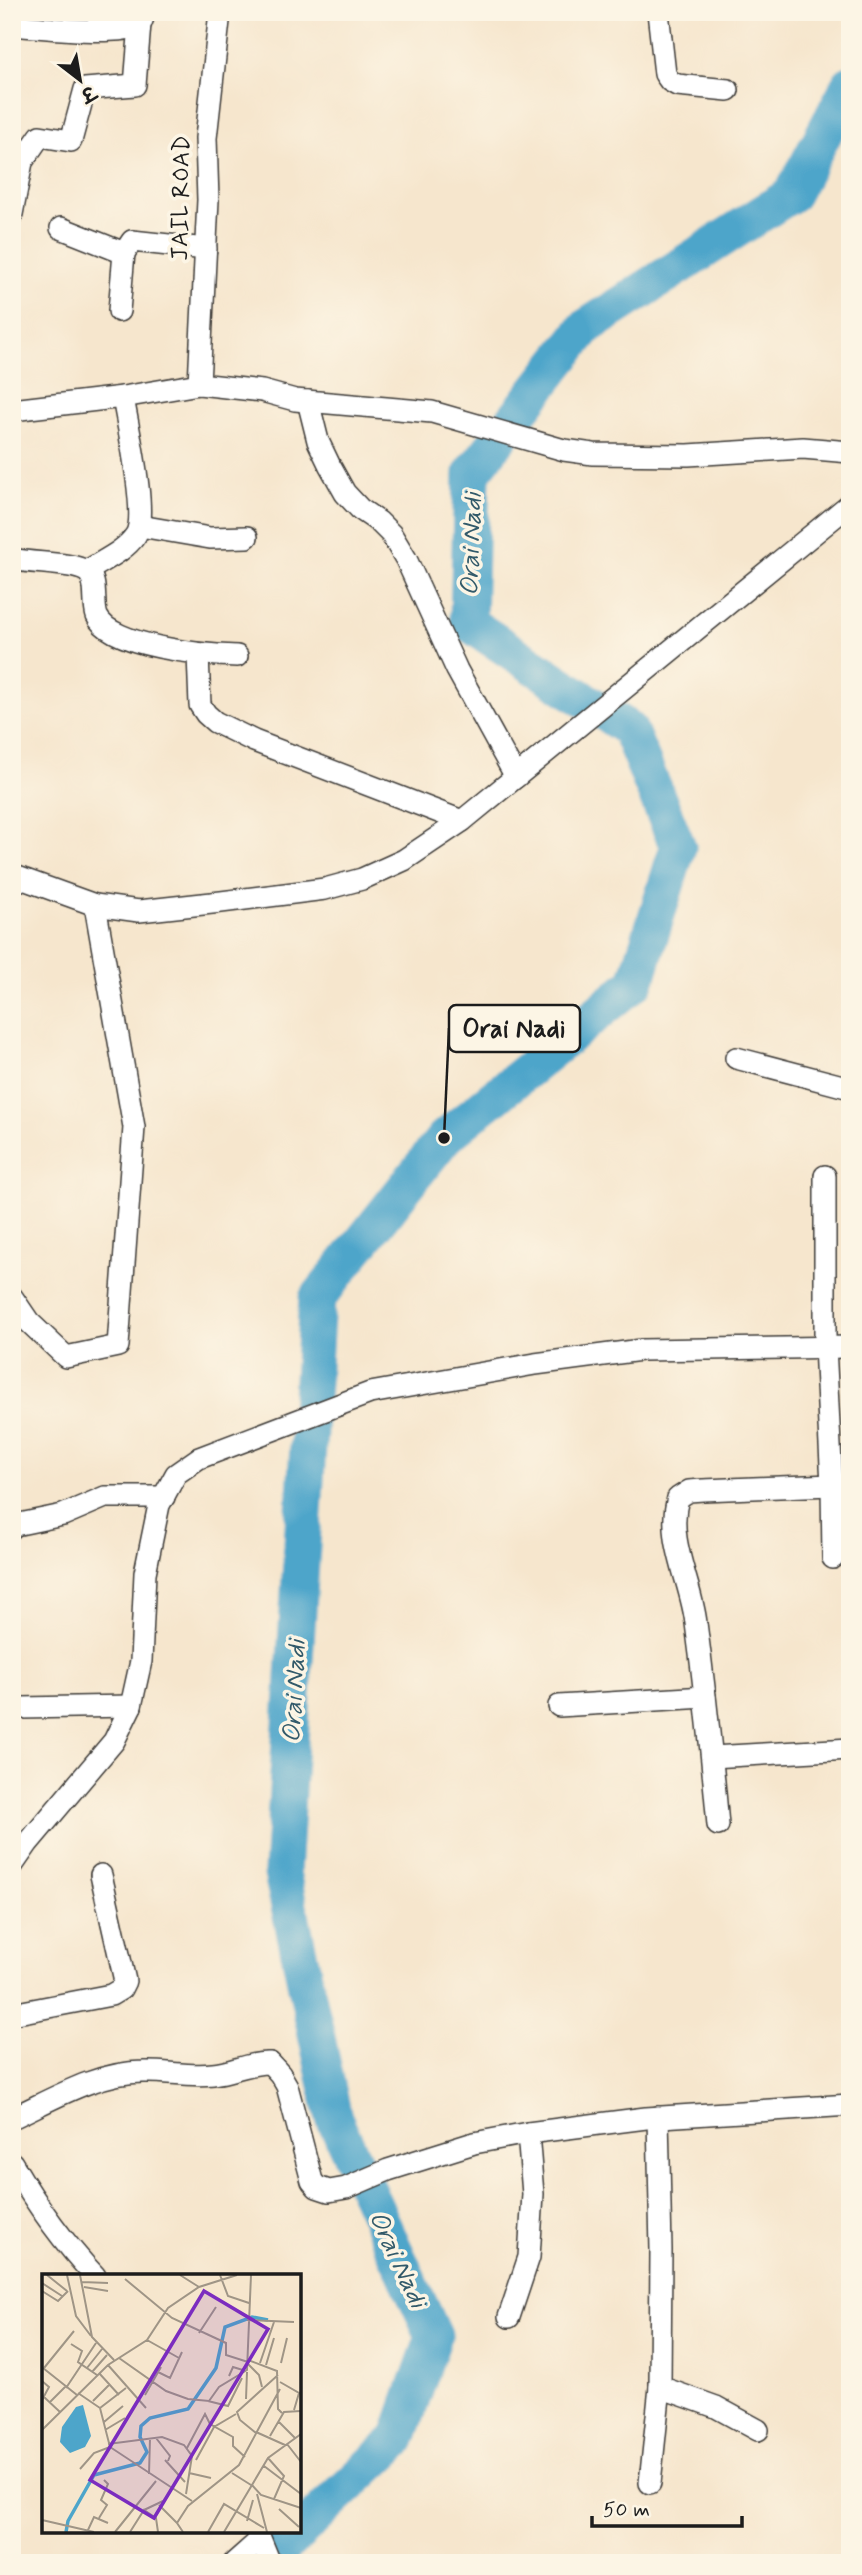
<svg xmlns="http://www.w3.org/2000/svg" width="862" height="2575" font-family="Mynerve,'Playpen Sans Deva',sans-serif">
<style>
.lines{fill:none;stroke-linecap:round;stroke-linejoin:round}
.river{stroke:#4da5ca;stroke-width:37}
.minor-casing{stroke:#3d3a37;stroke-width:24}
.minor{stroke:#fff;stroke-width:21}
.labels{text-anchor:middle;stroke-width:7;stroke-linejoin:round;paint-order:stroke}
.street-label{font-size:24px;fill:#1c1c1c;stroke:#fcf5e5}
.water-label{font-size:26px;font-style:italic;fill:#325a6a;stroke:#fcf5e5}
.inset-river{fill:none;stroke:#4da5ca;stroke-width:3.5}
.inset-road{fill:none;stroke:#9f9586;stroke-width:2}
.view{fill:#7b2cbf;fill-opacity:0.15;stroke:#7b2cbf;stroke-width:3.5}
.inset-edge{fill:none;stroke:#1c1c1c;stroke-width:3.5}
.leader{fill:none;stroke:#1c1c1c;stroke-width:2.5}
.callout-dot{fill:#1c1c1c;stroke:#fcf5e5;stroke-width:2.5}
.callout{fill:#fcf5e5;stroke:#1c1c1c;stroke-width:2.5}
.callout-label{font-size:26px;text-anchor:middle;font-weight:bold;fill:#1c1c1c}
</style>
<rect width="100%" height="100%" fill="#fcf5e5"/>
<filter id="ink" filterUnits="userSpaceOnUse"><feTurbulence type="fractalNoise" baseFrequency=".0143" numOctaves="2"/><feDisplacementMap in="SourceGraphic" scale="14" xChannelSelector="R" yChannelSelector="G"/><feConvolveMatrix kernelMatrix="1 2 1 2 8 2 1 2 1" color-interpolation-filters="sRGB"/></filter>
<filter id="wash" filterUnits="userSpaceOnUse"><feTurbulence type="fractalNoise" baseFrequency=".00686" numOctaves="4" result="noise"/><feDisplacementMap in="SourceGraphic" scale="28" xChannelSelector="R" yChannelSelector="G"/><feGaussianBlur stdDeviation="1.57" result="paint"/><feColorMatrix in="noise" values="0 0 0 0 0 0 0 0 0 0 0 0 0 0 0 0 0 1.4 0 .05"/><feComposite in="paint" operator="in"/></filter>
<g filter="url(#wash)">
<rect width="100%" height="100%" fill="#f6e6cd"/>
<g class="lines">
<path class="river" d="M267,2563L398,2439L434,2336L334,2118L282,1873L317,1299L444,1138L636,982L678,847L629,729L468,623L472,473L586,327L792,194L850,84"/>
</g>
</g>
<g filter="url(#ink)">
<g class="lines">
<g class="minor-casing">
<g id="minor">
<path d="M658,12L665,74L670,81L677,85L728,90"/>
<path d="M12,25C33,27 128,37 140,24C142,22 143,18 144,14"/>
<path d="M12,214L22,162L40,136L71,141L85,89L135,85L140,24"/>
<path d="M61,228L124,253L132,241L206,249"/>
<path d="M119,311L124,253"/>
<path d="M199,384L208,200L206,138L220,12"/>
<path d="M308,401L318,441L330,466L345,493L360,509L379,522L391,534L406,559L457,670L516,777"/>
<path d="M12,410L123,397L199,384L262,391L295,400L432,412L564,450L593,454L688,455L803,448L850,452"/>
<path d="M140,526L210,538L247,537"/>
<path d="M12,559C32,564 71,562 86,571C99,579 92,603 97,616C110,647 206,655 237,656"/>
<path d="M87,571C102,561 124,552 135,536C149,517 127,424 123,397"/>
<path d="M198,654L200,705L206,714L215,722L254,741L462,821"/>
<path d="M12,875L95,905L139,911L221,902L325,889L362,879L404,860L462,821L850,504"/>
<path d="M736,1058L850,1088"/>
<path d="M825,1176V1346L832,1485L833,1558"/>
<path d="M12,1297L29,1322L66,1357L118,1346L134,1127L95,905"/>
<path d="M12,1528L15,1525L63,1515L105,1497H164"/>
<path d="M559,1706L705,1697"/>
<path d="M21,1708L131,1706"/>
<path d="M712,1757L850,1749"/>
<path d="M718,1825C712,1757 705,1690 696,1623C691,1581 666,1540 678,1498L689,1491L703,1490L832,1485"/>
<path d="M12,1866L28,1843L114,1741L131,1706L141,1661L145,1573L159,1505L176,1474L199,1458L370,1393L535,1364L641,1350L850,1347"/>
<path d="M12,2014L111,1995L121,1989L125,1981L101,1875"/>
<path d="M12,2118C53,2099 97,2072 143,2072C166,2071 189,2077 213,2074C233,2072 250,2062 270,2063L280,2074L287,2086L312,2181L317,2187L329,2191L346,2188L388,2170L474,2143L528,2133L646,2118L850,2105"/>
<path d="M12,2163C36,2204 62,2241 95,2276"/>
<path d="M509,2317L529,2257L533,2194L528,2133"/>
<path d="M660,2387L716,2407L758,2430"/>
<path d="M650,2483L660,2387L661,2250L658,2117"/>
<path d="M257,2531L270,2563"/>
<path d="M234,2563L260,2540"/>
</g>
</g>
<use href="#minor" class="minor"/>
</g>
</g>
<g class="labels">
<g class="street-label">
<text transform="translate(180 198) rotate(-89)" y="8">JAIL ROAD</text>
</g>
<g class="water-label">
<text transform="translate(470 544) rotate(-88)" y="9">Orai Nadi</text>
<text transform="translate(293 1691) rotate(-87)" y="9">Orai Nadi</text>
<text transform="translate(399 2259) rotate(65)" y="9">Orai Nadi</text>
</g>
</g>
<g transform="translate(42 2274)">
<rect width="259" height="259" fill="#f6e6cd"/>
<path d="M41,131L49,162L43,173L28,179L18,168L20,153L34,133Z" fill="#4da5ca"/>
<path class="inset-river" d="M24,258L26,247L52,201L98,189L105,178L98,163L99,152L108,144L146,135L174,94L183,53L210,43L226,46"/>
<path class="inset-road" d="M5,1L25,17M25,1L34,42L49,62M38,1L50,63L72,86M138,1L157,13M178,1L186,22L207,29M83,5L130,44L184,69V81L206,88M40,8L66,9M0,9L20,22M42,13L66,17M0,17L16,27L26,17M205,46L252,48M157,59L174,33M105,66L137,84M29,70L40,77L36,88L55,101M77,84L124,117L146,125L167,127L177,113L205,96L209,1M206,86L235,97L236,135L240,139M218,89L232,48M239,89L245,64M206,90L217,101L220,113M66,91L104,134M224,91L232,64M1,94L35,121M2,94L32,57M45,94L60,75M50,98L65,81M116,98L128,104L140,78M57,99L77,121M187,102L191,93L204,97M0,107L7,113L0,126M238,108L257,119L252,136M24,114L54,69M36,119L58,134L68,173L150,227M103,121L119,93M2,123L18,138M204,125L205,98M51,127L67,111M166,127L186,132L200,104M8,128L23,113M58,134L84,114M236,147L253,164M62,148L81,132M0,156L66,91L105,66L126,34L157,13L195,1M63,156L83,144M214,158L243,171M214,159L198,146L195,138L236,101M228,162L242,138L259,137M114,164L128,182L126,187M66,170L120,163L142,171L150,182L144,220M245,170L259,188M145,174L163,140L168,150L191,163V172L203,183M226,184L242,202L232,225M123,186L143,208M154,186L172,153L194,140M222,192L259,220M38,195L52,179L68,173M147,199L169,204M190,199L209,211M107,200L108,164M210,211L219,221L259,234M215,220L225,258M117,231L135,249M237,235L257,253M102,236L121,227M57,244L65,231L59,226L66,210L62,206M0,246L52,258M205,247L211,226M46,256L52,243L66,249M73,258L114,207M88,258L102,236L114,244L116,258M141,258L135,249L146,232L197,191L238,115M166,258L182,230L222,254M182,258L226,184L259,160"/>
<path class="view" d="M162,17L226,55L112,244L48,206Z"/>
<rect width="259" height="259" class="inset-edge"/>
</g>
<path class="leader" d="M444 1138L449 1028"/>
<circle class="callout-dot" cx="444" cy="1138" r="7"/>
<rect class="callout" x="449" y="1005" width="131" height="47" rx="7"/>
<g class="callout-label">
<text x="514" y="1037">Orai Nadi</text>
</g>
<rect width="862" height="2575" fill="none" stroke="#fcf5e5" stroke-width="42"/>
<g transform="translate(80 80) rotate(149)" stroke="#fcf5e5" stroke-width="5" paint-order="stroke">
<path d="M0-5L12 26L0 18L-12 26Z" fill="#1c1c1c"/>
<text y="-10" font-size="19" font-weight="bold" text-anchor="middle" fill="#1c1c1c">उ</text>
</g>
<path d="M592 2516v10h150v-10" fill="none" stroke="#1c1c1c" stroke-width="3.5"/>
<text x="603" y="2516" font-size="21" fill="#1c1c1c" stroke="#fcf5e5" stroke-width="5" paint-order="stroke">50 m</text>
</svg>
